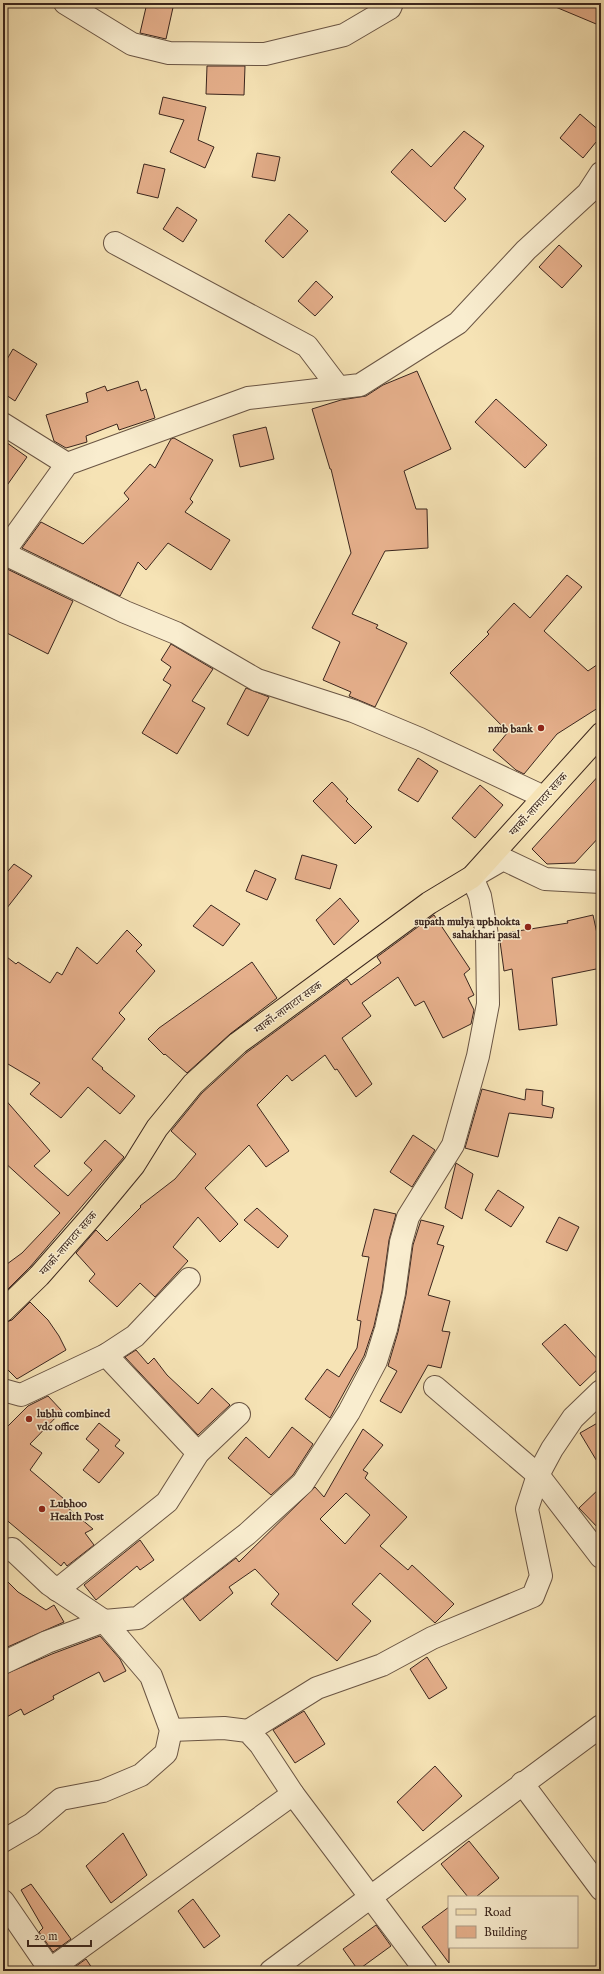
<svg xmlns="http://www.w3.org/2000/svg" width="604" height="1974" font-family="'IM FELL English','Noto Serif Devanagari',serif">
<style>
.building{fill:#e5af8b;stroke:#3b261e;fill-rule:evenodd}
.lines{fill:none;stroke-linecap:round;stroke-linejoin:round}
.minor-casing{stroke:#6a5544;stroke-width:24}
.major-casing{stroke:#3b261e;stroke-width:24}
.minor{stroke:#f9edcf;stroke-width:22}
.major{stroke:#f6e3b5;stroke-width:22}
.poi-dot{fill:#8f2418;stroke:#f9edcf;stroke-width:1.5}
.labels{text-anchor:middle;stroke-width:3;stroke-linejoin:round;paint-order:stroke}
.poi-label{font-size:11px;font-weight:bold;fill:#3b261e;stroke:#f9edcf;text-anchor:end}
.street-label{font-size:11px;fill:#3b261e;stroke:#f9edcf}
</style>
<rect width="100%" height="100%" fill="#f6e3b5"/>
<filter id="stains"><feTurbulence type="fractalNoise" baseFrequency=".005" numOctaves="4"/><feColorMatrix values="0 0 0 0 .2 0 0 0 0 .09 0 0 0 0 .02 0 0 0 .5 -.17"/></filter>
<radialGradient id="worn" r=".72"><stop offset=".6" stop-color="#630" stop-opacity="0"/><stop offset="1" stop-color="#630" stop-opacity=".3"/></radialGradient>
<g class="building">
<path d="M147,3H174L166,39L140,33Z"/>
<path d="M546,3H601V26Z"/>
<path d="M207,66H245L244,95L206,94Z"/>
<path d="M163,97L206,107L198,140L214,147L205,168L170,152L184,120L159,114Z"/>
<path d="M580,114L601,132V136L583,158L560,138Z"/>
<path d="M464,131L484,146L454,188L466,199L445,222L391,172L412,149L431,167Z"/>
<path d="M257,153L280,157L275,181L252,177Z"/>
<path d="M144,164L165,169L158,198L137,193Z"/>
<path d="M177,207L197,220L183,242L163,229Z"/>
<path d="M289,214L308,231L283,258L265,241Z"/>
<path d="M559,245L582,266L562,288L539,267Z"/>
<path d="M316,281L333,297L315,316L298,301Z"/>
<path d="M13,349L37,364L15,401L3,393V366Z"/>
<path d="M417,371L451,449L404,471L416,509H427L428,548L385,551L352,614L378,625L376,628L407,643L375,707L349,696L351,692L323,680L340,642L312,628L351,553L331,469H330L312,409L341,400L366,396L383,385Z"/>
<path d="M138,381L141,391L146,389L155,418L119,430L117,424L86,436L87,442L66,448L54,441L46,415L88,402L86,393L105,386L107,391Z"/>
<path d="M496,399L547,445L525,468L475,422Z"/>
<path d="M266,427L274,459L240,467L233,435Z"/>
<path d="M174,438L213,460L190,499L193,502L185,512L230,540L211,570L168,543L146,570L138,562L120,596L22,548L41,522L83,544L129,499L124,493L150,464L155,468L171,439Z"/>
<path d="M3,440L27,457L3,491Z"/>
<path d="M3,567L73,601L48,654L3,631Z"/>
<path d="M567,575L582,587L544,631L588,671L601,662V706L557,734L524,774L516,770L493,750L508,732L450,673L489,634L487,632L514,603L530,618Z"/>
<path d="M171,644L213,669L192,701L205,708L177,754L142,733L171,685L163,680L171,667L161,660Z"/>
<path d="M246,688L269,697L248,736L227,724Z"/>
<path d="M418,758L438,771L418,802L398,790Z"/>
<path d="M601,773V835L575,863L547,864L532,849Z"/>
<path d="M332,782L348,799L346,801L372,827L355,844L313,801Z"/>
<path d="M480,785L503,805L475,838L452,818Z"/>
<path d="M302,855L337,865L330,889L295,879Z"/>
<path d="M14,864L32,876L3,913V877Z"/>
<path d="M255,870L276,879L267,900L246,891Z"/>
<path d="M340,898L359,921L334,945L316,920Z"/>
<path d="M211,905L240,924L223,946L193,926Z"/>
<path d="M434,915L470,969L464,974L474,995L468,998L474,1010L471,1024L443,1038L424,1001L415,1006L398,977L362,1003L371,1016L342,1038L372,1084L356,1097L337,1069L335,1070L325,1055L292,1081L287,1075L257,1105L289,1151L266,1167L249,1145L205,1188L238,1224L220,1242L198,1217L173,1247L188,1261L155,1297L140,1283L117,1307L89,1281L95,1274L76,1253L96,1230L107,1241L141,1207L140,1206L175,1179L196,1154L171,1131L202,1093L246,1053L347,979L351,985L381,963L377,957Z"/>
<path d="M593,915L601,952V968L552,978L557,1025L519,1030L512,969L504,971L499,934L568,923L567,921Z"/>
<path d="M127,930L142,945L136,951L155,971L119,1013L125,1019L92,1059L103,1068L102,1069L135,1096L120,1114L88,1087L61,1118L30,1094L40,1083L3,1061V954L16,964L18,962L50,983L57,972L62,975L77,947L97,964Z"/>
<path d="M252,962L277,998L230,1034L187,1073L165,1054L164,1055L148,1039L159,1028Z"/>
<path d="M482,1089L525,1100L526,1089L543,1091L542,1105L554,1108L552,1118L509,1113L498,1157L465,1148Z"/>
<path d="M3,1097L50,1151L34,1166L68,1196L92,1170L84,1163L105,1140L124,1157L30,1267L3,1294V1267L22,1253L60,1213L3,1161Z"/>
<path d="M413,1135L435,1150L412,1187L390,1172Z"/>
<path d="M456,1163L473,1174L462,1219L445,1208Z"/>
<path d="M498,1190L524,1207L511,1227L485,1210Z"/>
<path d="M257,1208L288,1236L278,1248L244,1220Z"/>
<path d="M374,1209L396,1214L389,1240L382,1291L374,1326L364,1356L330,1418L305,1399L327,1369L339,1377L357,1348L361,1321L357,1320L369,1257L362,1256Z"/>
<path d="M559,1217L579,1227L567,1251L546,1242Z"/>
<path d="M421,1220L444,1226L437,1244L444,1246L428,1295L450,1301L442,1331L450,1332L441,1368L428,1365L401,1413L380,1401L397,1371L388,1366L398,1332L406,1295L413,1245Z"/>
<path d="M30,1302L48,1320L59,1336L66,1350L17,1379L3,1365V1323L12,1320Z"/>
<path d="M565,1324L601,1363V1366L580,1386L542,1344Z"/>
<path d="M136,1350L148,1364L154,1358L167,1375L198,1404L212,1388L230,1405L198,1435L125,1357Z"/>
<path d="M48,1396L62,1411L30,1444L42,1453L30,1470L64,1499L61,1502L93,1529L85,1533L94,1545L67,1566L64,1562L61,1566L3,1517V1431L28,1406Z"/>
<path d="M601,1421V1468L580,1433Z"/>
<path d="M99,1423L120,1440L115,1446L124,1453L99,1483L83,1470L99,1450L86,1439Z"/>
<path d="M292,1427L313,1444L293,1475L271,1495L228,1458L246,1437L269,1458Z"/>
<path d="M363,1429L383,1445L363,1470L368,1473L365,1478L407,1517L380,1546L408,1570L412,1565L454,1604L435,1623L380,1573L352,1604L371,1621L337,1661L271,1604L279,1594L255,1569L229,1587L233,1593L200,1621L183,1599L236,1558L239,1562L315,1487L324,1497ZM346,1493L370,1515L345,1544L320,1519Z"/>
<path d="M601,1487V1531L579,1508Z"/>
<path d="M140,1540L154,1560L140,1570L137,1566L96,1600L84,1585Z"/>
<path d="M3,1577L18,1592L46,1610L54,1605L64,1622L3,1649Z"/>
<path d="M100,1636L120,1659L126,1671L104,1682L99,1672L53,1696L54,1699L24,1715L21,1709L3,1719V1675L52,1654Z"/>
<path d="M427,1657L447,1688L429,1699L410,1669Z"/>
<path d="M304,1711L325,1744L295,1763L273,1730Z"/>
<path d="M435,1766L462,1796L423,1831L397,1802Z"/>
<path d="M123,1833L147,1875L111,1903L86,1866Z"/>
<path d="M469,1841L499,1878L476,1897H468L441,1864Z"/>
<path d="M31,1884L71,1939L53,1952L39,1932L43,1928L21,1890Z"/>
<path d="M193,1899L220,1936L204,1948L178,1911Z"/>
<path d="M449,1907V1963L422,1927Z"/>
<path d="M376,1925L391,1946L358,1970L343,1949Z"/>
<path d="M86,1959L94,1971H69Z"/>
</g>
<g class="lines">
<g class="minor-casing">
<g id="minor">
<path d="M65,3L132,44L169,53L265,54L344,35L390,8L392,3"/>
<path d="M115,243L307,346L338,387"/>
<path d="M3,424L67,464"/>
<path d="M3,553L67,464L248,398L360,385L458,323L526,250L588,193L601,173"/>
<path d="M3,553L125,612L176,633L257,680L353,711L420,739L544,797"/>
<path d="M106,1355L198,1453"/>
<path d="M435,1387L538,1475L601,1557"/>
<path d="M3,1390L21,1395L106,1355L135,1336L189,1279"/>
<path d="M3,1551L12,1549L49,1584L104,1621L151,1676L171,1730L166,1753L141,1775L103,1791L61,1799L32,1824L3,1841"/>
<path d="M57,1590L167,1502L198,1453L239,1414"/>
<path d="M3,1663L47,1642L104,1621L138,1618L247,1534L303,1483L349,1412L376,1361L386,1329L394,1293L401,1242L408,1217L453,1145L478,1056L488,1004L487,935L480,896L472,877L503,859L545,879L601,882"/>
<path d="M171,1730L224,1728L248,1731L260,1744L293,1794L426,1971"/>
<path d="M248,1731L317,1688L382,1665L432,1638L533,1596L541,1576L527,1509L538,1475L552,1449L573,1418L601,1391"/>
<path d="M522,1783L601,1889"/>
<path d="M3,1901L51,1971"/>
<path d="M48,1971L293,1794"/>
<path d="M271,1971L601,1726"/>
</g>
</g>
<g class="major-casing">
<path id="major" d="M3,1311L39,1276L91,1217L134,1165L157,1128L193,1084L238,1043L429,903L472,877L601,734"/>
</g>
<use href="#minor" class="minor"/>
<use href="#major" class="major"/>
</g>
<g class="poi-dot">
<circle cx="541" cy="728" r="4"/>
<circle cx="528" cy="927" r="4"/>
<circle cx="29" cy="1419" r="4"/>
<circle cx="42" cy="1509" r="4"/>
</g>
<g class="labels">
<g class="poi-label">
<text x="533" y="732">nmb bank</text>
<text x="520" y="925">supath mulya upbhokta<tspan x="520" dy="13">sahakhari pasal</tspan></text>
<text x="37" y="1417" text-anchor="start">lubhu combined<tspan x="37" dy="13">vdc office</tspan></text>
<text x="50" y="1507" text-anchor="start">Lubhoo<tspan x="50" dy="13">Health Post</tspan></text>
</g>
<g class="street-label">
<text transform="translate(538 804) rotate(-48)" y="4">ग्वार्को-लामाटार सडक</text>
<text transform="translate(288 1007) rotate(-36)" y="4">ग्वार्को-लामाटार सडक</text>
<text transform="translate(68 1243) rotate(-49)" y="4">ग्वार्को-लामाटार सडक</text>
</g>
</g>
<rect width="604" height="1974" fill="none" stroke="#f6e3b5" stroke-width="16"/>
<rect x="4" y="4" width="596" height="1966" fill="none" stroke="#3b261e" stroke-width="2"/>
<rect x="8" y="8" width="588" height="1958" fill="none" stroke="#3b261e"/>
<rect x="448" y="1896" width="130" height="52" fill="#f9edcf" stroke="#ad9d88"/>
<rect x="456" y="1909" width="20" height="6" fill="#f6e3b5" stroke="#ad9d88"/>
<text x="484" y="1916" font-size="12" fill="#3b261e">Road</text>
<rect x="456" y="1926" width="20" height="12" fill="#e5af8b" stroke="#ad9d88"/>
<text x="484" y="1936" font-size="12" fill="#3b261e">Building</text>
<path d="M28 1940v6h63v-6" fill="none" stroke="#3b261e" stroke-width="2"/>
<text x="34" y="1940" font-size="12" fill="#3b261e" stroke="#f9edcf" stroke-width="3" paint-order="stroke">20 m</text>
<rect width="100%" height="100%" filter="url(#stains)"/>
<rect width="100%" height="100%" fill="url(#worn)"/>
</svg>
